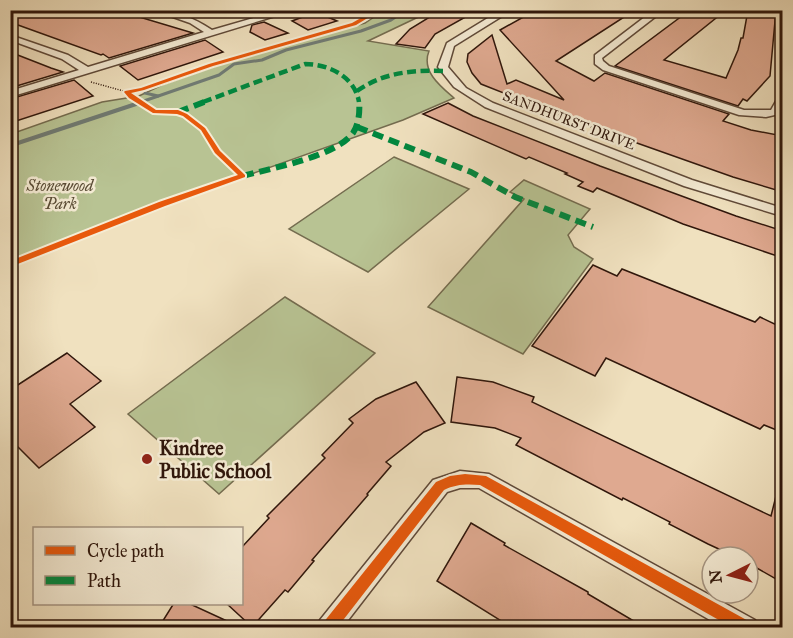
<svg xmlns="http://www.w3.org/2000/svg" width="793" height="638" font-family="'IM FELL Great Primer',serif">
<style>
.green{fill:#b8c393;stroke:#746c4f;stroke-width:1.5}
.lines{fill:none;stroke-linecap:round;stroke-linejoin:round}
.stream-far1{stroke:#707a72;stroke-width:3}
.stream{stroke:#707a72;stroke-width:4}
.building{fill:#dfa990;stroke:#2f160b;stroke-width:1.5}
.minor-casing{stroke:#5f4938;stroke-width:3}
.path{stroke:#2f160b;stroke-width:1.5;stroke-dasharray:1 1.5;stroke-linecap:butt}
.minor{fill:#f5ecd5;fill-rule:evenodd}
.quiet-far1{stroke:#00873e;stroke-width:4.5;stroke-dasharray:9 4.5;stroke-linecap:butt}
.quiet{stroke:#00873e;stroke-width:6;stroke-dasharray:11 6;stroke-linecap:butt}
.cycleway-casing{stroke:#f5ecd5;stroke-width:4}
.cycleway{fill:#e8590c;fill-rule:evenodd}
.poi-dot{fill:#8f2418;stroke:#f5ecd5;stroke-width:2}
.labels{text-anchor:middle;stroke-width:5;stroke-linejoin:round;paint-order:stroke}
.far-street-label{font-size:14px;fill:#2f160b;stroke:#f5ecd5}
.park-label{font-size:16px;font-style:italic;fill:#584a34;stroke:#f5ecd5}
.near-poi-label{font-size:20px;font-weight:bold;fill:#2f160b;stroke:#f5ecd5;text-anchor:start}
</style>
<rect width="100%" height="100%" fill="#f0e1bf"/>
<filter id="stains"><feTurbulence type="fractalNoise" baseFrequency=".00333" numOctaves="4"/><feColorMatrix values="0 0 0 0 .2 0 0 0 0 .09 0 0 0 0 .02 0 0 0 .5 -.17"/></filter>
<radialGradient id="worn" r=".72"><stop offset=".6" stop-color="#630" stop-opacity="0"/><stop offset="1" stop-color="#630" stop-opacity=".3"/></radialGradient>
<g class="green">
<path d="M383,11H431L368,41L429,51C421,71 440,86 454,98L403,120L153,209L11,266V134L102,102L139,96L164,84L218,65L365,23Z"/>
<path d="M394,157L469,189L368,272L289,229Z"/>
<path d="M524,180L590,209L568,235L574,247L593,259L523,354L428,307L524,199L510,192Z"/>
<path d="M285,297L375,353L219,494L128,414Z"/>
</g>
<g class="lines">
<g class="stream-far1">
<path d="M145,93L158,96"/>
<path d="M141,102L219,75L234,64L262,60L286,50L361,31L391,20L406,10"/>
</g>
<path class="stream" d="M10,148L18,143L145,101"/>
</g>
<g class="building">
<path d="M10,10H116L193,33L109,58L103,54L101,55L18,25L10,21Z"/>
<path d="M441,10H478L435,34L425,48L396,44L410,29Z"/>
<path d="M536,10H635L556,61L594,81L605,73L729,114L723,121L751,130L783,136V192L733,177L569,119L481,84L472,73L467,62L468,54L492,35L507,84L516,80L564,100L500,30Z"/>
<path d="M690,10H726L664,60L726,78L738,50L741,38H743L748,10H776L770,76L747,101L743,99L738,106L615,66Z"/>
<path d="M316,12L337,21L308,30L292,21Z"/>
<path d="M264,22L288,33L265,40L250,32L252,25Z"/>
<path d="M205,40L223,52L138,80L120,66Z"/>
<path d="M10,52L51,68L63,72L10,88Z"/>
<path d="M74,80L93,96L10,123V99Z"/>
<path d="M448,103L473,116L600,166L736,216L783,231V258L683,224L597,188L593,192L578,186L583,182L565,174L567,173L529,157L526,159L423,114Z"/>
<path d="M593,265L617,276L622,269L755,322L760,317L783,328V416L779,431L764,425L760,429L606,358L595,376L532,346Z"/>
<path d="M67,353L101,381L70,404L95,427L39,468L10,439V390Z"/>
<path d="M457,377L493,382L534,397L532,402L771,516L777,492H783V583L748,563V557H736L708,544L669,524L670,522L623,498L622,500L516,445L521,438L495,428L451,422Z"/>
<path d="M416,382L445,423L424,432L386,462L391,466L367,494L368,495L312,560L314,561L288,592L285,590L252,627L226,603H242V547L269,518L267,516L325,458L322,455L353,423L349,419L376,399Z"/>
<path d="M471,523L505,543L504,545L588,592V594L644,627H511L437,581Z"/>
<path d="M174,603H188L240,627H159Z"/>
</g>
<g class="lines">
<g class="minor-casing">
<g id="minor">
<path d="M153,10C175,10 194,18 212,30L281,10H295L10,97V91L79,70L62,59L10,40V35L68,55L88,67L204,32L190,23Z"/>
<path d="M501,10H512L454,46L448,67L466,88L493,103L692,180L782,208V216L684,186L485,107L454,87L438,67L447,43Z"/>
<path d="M654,10H664L602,58L603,61L609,66L744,110H771L779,96L782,95V107L779,114L766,117L739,115L603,70L595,64V55Z"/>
<path d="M460,471L489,474L755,620L758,628H724L479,488H460L447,492L342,628H317L320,620L433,480Z"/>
</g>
</g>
<path class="path" d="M91,82L127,92"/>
<use href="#minor" class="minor"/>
<g class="quiet-far1">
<path d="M357,91C384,72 413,70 445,71"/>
<path d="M203,102L305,64C329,64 355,77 359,102"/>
</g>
<g class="quiet">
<path d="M178,112L207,101"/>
<path d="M357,127L471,172L515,197L593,227"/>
<path d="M243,176C271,168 335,157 353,133C359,124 360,111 359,101"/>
</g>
<g class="cycleway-casing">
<g id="cycleway">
<path d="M375,10H381L356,25L213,66L144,90L131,93L156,110H178L187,114L205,128L220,151L245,175V177L165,206L10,267V261L159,202L238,175L215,153L201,130L183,116L177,114L153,113L129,98L124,92L125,91L141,88L209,64L352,23Z"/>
<path d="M465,474L486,476L752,623L753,628H733L480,485C467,484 456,484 444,490L337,628H322L323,623L436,482L450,476Z"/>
</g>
</g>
<use href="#cycleway" class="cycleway"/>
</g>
<circle class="poi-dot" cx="147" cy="459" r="6"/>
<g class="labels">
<g class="far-street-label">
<text transform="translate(569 120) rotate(21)" y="5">SANDHURST DRIVE</text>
</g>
<g class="park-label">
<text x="60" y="191">Stonewood<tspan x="60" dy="18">Park</tspan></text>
</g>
<g class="near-poi-label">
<text x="159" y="455">Kindree<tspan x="159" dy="23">Public School</tspan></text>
</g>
</g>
<rect width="793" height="638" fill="none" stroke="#f0e1bf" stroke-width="36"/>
<rect x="12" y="12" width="769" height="614" fill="none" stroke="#2f160b" stroke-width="3"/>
<rect x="18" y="18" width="757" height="602" fill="none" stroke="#2f160b" stroke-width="1.5"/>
<rect x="33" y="527" width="210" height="78" fill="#f5ecd5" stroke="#a69684" stroke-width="1.5"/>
<rect x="45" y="546" width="30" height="9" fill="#e8590c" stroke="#a69684" stroke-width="1.5"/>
<text x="87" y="557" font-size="18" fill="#2f160b">Cycle path</text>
<rect x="45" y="576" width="30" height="9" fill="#00873e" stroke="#a69684" stroke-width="1.5"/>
<text x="87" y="587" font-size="18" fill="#2f160b">Path</text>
<g transform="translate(730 575) rotate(264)"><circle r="28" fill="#f5ecd5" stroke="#a69684" stroke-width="1.5"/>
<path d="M0-4.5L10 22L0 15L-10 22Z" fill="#8f2418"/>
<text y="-9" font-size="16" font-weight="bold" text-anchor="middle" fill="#2f160b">N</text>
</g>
<rect width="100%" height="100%" filter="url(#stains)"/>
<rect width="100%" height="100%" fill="url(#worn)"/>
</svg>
